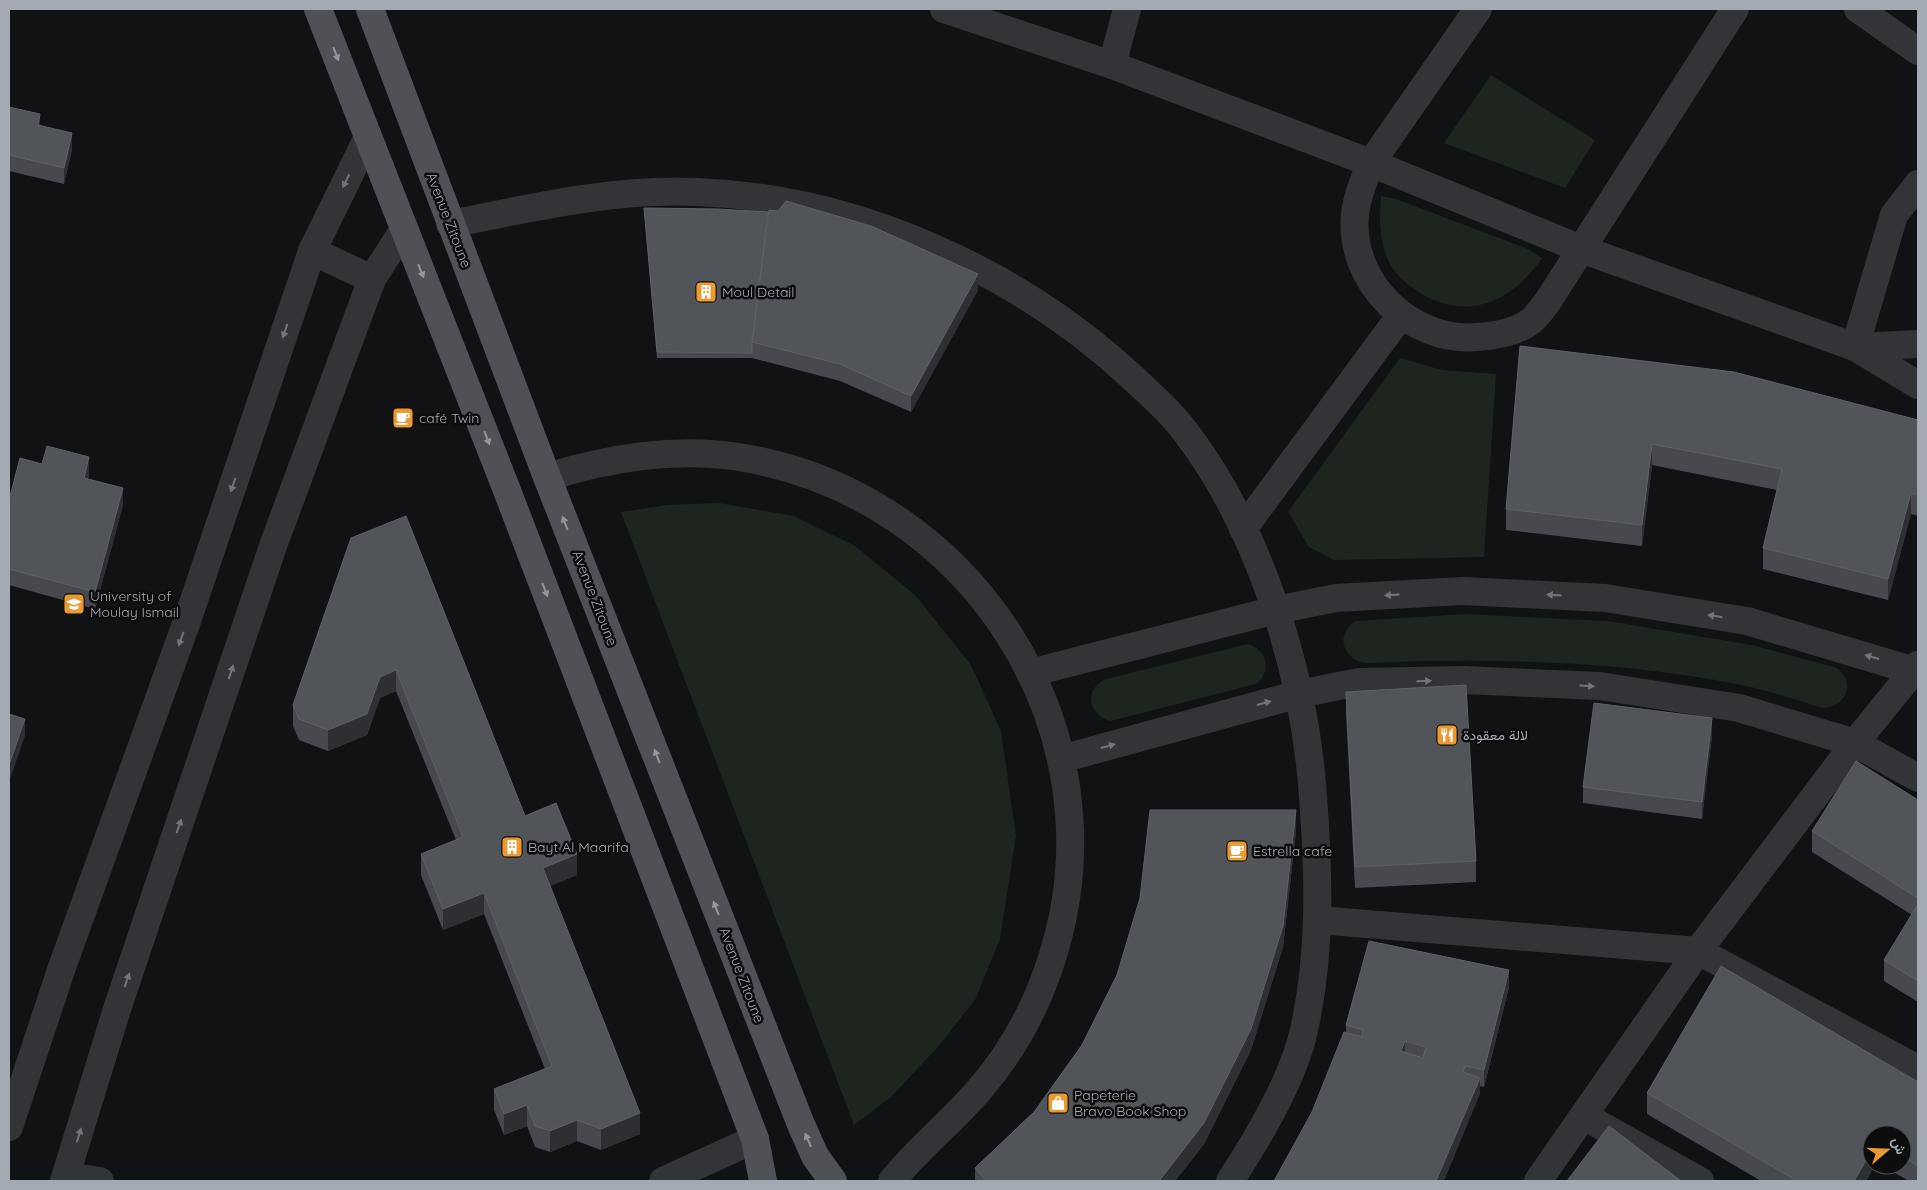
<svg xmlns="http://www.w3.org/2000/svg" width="1927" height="1190" font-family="Quicksand,Vazirmatn,sans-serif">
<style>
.green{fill:#1e251e}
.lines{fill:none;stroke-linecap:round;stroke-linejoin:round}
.minor{stroke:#333438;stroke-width:28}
.major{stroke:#4f5157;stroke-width:28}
.wall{fill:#47494e}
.shaded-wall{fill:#2d2f32}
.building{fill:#515459;stroke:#5e6167;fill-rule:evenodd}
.oneway{fill:#9298a1}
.oneway2{fill:#71757c}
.labels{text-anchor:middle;stroke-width:5;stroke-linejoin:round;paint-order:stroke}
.street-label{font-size:14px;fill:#a3aab3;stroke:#0d0d0e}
.poi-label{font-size:14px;fill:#a3aab3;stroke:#0d0d0e;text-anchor:start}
</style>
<rect width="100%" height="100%" fill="#111213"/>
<g class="green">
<path d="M1491,75L1595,140L1565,188L1444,143Z"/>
<path d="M1381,196L1396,199L1528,249L1542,258C1512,302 1466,323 1417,291C1407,284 1396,275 1390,264C1379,243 1379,219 1381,196Z"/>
<path d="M1400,358L1442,370L1496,374L1484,557L1334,560L1309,547L1288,512Z"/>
<path d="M719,503L794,516L855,546L915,595L971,665L1001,731L1016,836L1000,939L975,1000L936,1049L891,1097L854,1125L621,512L667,505Z"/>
<path d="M1465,614L1608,621L1752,645L1837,668C1857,683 1845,708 1822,708C1795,700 1768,690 1741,685C1617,660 1492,658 1366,663C1343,660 1334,634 1356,621Z"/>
<path d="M1248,644C1268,650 1272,671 1256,684L1111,721C1088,715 1083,689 1106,679Z"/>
</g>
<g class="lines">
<g class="minor">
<path d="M944,9L1112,65L1371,163L1581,249L1855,347L1918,385"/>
<path d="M1478,9L1371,163C1364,179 1357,196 1355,214C1348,282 1411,343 1477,337C1494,336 1517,332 1531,321C1537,316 1543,308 1548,301L1735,9"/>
<path d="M1858,9L1918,51"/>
<path d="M1112,65L1127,9"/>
<path d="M450,224C531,208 614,188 697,192C856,198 1017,270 1133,378C1150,394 1170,411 1184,430C1260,528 1305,675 1313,797C1319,875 1321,953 1304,1030C1293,1080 1258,1138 1230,1181"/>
<path d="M312,251L372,279"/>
<path d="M1855,347L1894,215L1918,184"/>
<path d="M1855,347L1918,344"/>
<path d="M547,477C610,458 674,447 739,457C971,494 1123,729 1053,955C1038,1004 1013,1051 979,1090C952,1122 918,1148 892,1181"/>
<path d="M1243,529L1401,315"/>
<path d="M1030,673L1276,610L1336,598L1462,591L1605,598L1747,621L1918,672"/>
<path d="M1061,759L1299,694L1359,682L1464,680L1600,686L1739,708L1855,743L1918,778"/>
<path d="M1318,920L1698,951L1918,1069"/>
<path d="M1584,1116L1700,1181"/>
<path d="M9,1127L61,970L187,621L312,251L368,137"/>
<path d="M67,1176L100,1181"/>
<path d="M64,1181L118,1006L273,546L372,279L404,229"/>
<path d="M663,1181L755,1139"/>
<path d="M1538,1181L1698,951L1855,743L1918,665"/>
</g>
<g class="major">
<path d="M318,9L508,493L755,1139L763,1181"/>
<path d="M370,9L547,477L800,1122L815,1156L833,1181"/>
</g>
</g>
<g class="wall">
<path d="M9,107L40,126L72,149L64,184L9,171Z"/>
<path d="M644,208L978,290L911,412L840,381L752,358H657Z"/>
<path d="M1520,346L1918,420V516L1911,514L1888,600L1763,569V548L1777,490L1652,465L1642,546L1506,530V509Z"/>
<path d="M42,464L89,474L88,479L123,505L95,609L9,585V500Z"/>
<path d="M351,538L525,816L577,875L550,886L640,1134L601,1150L577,1141L550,1152L535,1147L527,1126L504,1135L494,1110V1089L545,1069L484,914L443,930L421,875V854L456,840L396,691L380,698L367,735L328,751L299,740L293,726V705Z"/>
<path d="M1346,692L1476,861V882L1355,888L1346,713Z"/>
<path d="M1712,735L1702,819L1583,803V787Z"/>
<path d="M1918,800V1002L1884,981V960L1912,915L1812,852V831Z"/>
<path d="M1296,831L1283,947L1251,1050L1204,1144L1175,1181H975V1168L1034,1112Z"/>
<path d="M1509,987L1484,1087L1480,1086V1094L1312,1112L1346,1033V1025Z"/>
<path d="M1918,1082V1181H1909L1881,1165H1902V1135H1872V1165H1875L1866,1181H1761L1647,1114V1093Z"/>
</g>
<g class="shaded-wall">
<path d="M40,114V131L38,125Z"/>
<path d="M72,133V149L64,184V168Z"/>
<path d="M978,274V290L911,412V396Z"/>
<path d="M1652,444V465L1642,546V525Z"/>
<path d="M89,457V474L84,494V478Z"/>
<path d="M123,488V505L95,609V592Z"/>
<path d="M1911,493V514L1888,600V579Z"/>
<path d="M396,670V691L380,698L367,735L328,751V730L380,677Z"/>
<path d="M1712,718V735L1702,819V802Z"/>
<path d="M25,719V736L9,782V765Z"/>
<path d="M1296,810V831L1283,947L1251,1050L1204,1144L1175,1181H1159Z"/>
<path d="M577,854V875L543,889V868Z"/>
<path d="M484,893V914L443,930V909Z"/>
<path d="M1509,970V987L1484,1087V1070Z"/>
<path d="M1405,1041V1057L1401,1051Z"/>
<path d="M1480,1078V1094L1444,1181H1436Z"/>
<path d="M527,1105V1126L504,1135V1114Z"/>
<path d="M640,1113V1134L601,1150V1129Z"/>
<path d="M577,1120V1141L550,1152V1131Z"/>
<path d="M1872,1150V1165H1875L1866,1181H1854Z"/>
</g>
<g class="building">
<path d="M9,107L40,114L38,125L72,133L64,168L9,155Z"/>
<path d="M786,201L871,226L978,274L911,396L840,364L752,342L769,210L778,211Z"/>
<path d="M644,208L718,209L768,212L752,342V353L657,352Z"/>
<path d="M1520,346L1734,372L1918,420V495L1911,493L1888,579L1763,548L1782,469L1652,444L1642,525L1506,509Z"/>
<path d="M47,446L89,457L84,478L123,488L95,592L9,569V500L20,458L42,464Z"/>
<path d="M406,516L525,816L556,803L577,854L543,868L640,1113L601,1129L577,1120L550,1131L535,1126L527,1105L504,1114L494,1089L552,1066L484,893L443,909L421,854L463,837L396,670L380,677L367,714L328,730L299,719L293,705L351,538Z"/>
<path d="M1466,685L1476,861L1355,867L1346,692Z"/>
<path d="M1594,703L1712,718L1702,802L1583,787Z"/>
<path d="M9,714L25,719L9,765Z"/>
<path d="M1856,761L1918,800V898L1812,831Z"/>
<path d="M1150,810H1296L1283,926L1251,1029L1204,1123L1159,1181H986L975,1168L1034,1112L1082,1045L1117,975L1140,898Z"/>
<path d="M1918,904V981L1884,960Z"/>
<path d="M1369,941L1509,970L1484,1070L1465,1066L1463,1072L1480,1078L1436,1181H1274L1312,1112L1344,1032L1362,1037L1363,1030L1346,1025ZM1405,1041L1426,1047L1423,1058L1401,1051Z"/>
<path d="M1721,966L1918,1082V1166L1902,1156V1135H1872V1150L1854,1181H1797L1647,1093Z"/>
<path d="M1609,1126L1681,1181H1567Z"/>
</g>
<defs><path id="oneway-solid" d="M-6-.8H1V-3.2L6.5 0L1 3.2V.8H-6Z" transform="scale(1.25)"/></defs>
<g class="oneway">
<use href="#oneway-solid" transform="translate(336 54) rotate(69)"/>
<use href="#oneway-solid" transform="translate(421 271) rotate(68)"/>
<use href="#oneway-solid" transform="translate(487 438) rotate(69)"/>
<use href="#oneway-solid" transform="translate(565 523) rotate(-111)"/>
<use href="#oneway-solid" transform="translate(545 590) rotate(69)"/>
<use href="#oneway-solid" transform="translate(657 756) rotate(-111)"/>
<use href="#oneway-solid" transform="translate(716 908) rotate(-111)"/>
<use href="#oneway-solid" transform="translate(808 1140) rotate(-114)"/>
</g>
<g class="oneway2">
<use href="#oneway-solid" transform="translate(346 181) rotate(116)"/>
<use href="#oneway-solid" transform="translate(285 331) rotate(109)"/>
<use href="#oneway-solid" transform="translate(233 485) rotate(109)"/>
<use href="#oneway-solid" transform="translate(1392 595) rotate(177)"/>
<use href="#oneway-solid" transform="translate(1554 595) rotate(-177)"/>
<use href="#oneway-solid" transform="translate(1715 616) rotate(-171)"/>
<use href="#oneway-solid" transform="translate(181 639) rotate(110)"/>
<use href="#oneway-solid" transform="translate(1872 657) rotate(-164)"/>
<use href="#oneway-solid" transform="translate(231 672) rotate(-72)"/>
<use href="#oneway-solid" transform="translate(1424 681) rotate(-1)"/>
<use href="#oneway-solid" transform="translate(1587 686) rotate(3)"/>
<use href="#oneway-solid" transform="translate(1264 703) rotate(-15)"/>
<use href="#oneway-solid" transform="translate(1108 746) rotate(-15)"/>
<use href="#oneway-solid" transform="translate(179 826) rotate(-71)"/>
<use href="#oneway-solid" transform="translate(127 980) rotate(-71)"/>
<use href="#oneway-solid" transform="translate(79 1135) rotate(-73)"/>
</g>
<defs>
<g id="building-square" transform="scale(1.125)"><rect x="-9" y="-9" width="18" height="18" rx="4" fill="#eb9a32" stroke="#0d0d0e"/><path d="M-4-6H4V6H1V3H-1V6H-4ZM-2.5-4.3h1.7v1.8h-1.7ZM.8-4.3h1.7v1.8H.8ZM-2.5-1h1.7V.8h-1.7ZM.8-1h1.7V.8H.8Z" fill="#fff"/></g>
<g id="cafe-square" transform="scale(1.125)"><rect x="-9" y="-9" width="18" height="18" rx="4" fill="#eb9a32" stroke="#0d0d0e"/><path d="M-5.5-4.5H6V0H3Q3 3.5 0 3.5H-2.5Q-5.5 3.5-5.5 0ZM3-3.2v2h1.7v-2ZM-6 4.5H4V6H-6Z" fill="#fff"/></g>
<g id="university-square" transform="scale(1.125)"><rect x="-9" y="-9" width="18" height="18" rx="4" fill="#eb9a32" stroke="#0d0d0e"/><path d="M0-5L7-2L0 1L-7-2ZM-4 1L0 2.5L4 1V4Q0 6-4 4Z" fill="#fff"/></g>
<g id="restaurant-square" transform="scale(1.125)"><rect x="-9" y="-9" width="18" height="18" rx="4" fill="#eb9a32" stroke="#0d0d0e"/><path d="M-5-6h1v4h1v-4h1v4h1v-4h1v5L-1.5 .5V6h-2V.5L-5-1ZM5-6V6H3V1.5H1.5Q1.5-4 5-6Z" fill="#fff"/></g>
<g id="shop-square" transform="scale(1.125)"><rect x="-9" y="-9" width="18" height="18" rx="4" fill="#eb9a32" stroke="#0d0d0e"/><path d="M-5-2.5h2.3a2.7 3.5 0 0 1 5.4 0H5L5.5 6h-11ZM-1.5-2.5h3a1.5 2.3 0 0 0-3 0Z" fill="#fff"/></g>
</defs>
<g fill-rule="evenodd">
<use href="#building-square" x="706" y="292"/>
<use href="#cafe-square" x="403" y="418"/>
<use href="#university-square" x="74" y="604"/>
<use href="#restaurant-square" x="1447" y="735"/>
<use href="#building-square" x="512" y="847"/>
<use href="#cafe-square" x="1237" y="851"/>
<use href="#shop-square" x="1058" y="1103"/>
</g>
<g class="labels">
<g class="street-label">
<text transform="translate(449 220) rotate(69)" y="5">Avenue Zitoune</text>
<text transform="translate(595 598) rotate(69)" y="5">Avenue Zitoune</text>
<text transform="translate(742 975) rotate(69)" y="5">Avenue Zitoune</text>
</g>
<g class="poi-label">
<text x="722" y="297">Moul Detail</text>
<text x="419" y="423">café Twin</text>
<text x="90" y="601">University of<tspan x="90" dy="16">Moulay Ismail</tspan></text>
<text x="1463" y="740">لالة معقودة</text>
<text x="528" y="852">Bayt Al Maarifa</text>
<text x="1253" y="856">Estrella cafe</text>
<text x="1074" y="1100">Papeterie<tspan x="1074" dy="16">Bravo Book Shop</tspan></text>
</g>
</g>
<rect width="1927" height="1190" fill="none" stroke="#a3aab3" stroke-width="20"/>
<g transform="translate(1887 1150) rotate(71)"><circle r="24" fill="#0d0d0e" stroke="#494c50"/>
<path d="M0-4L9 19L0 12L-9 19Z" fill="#eb9a32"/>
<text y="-8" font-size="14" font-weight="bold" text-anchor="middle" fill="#a3aab3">ش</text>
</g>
</svg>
